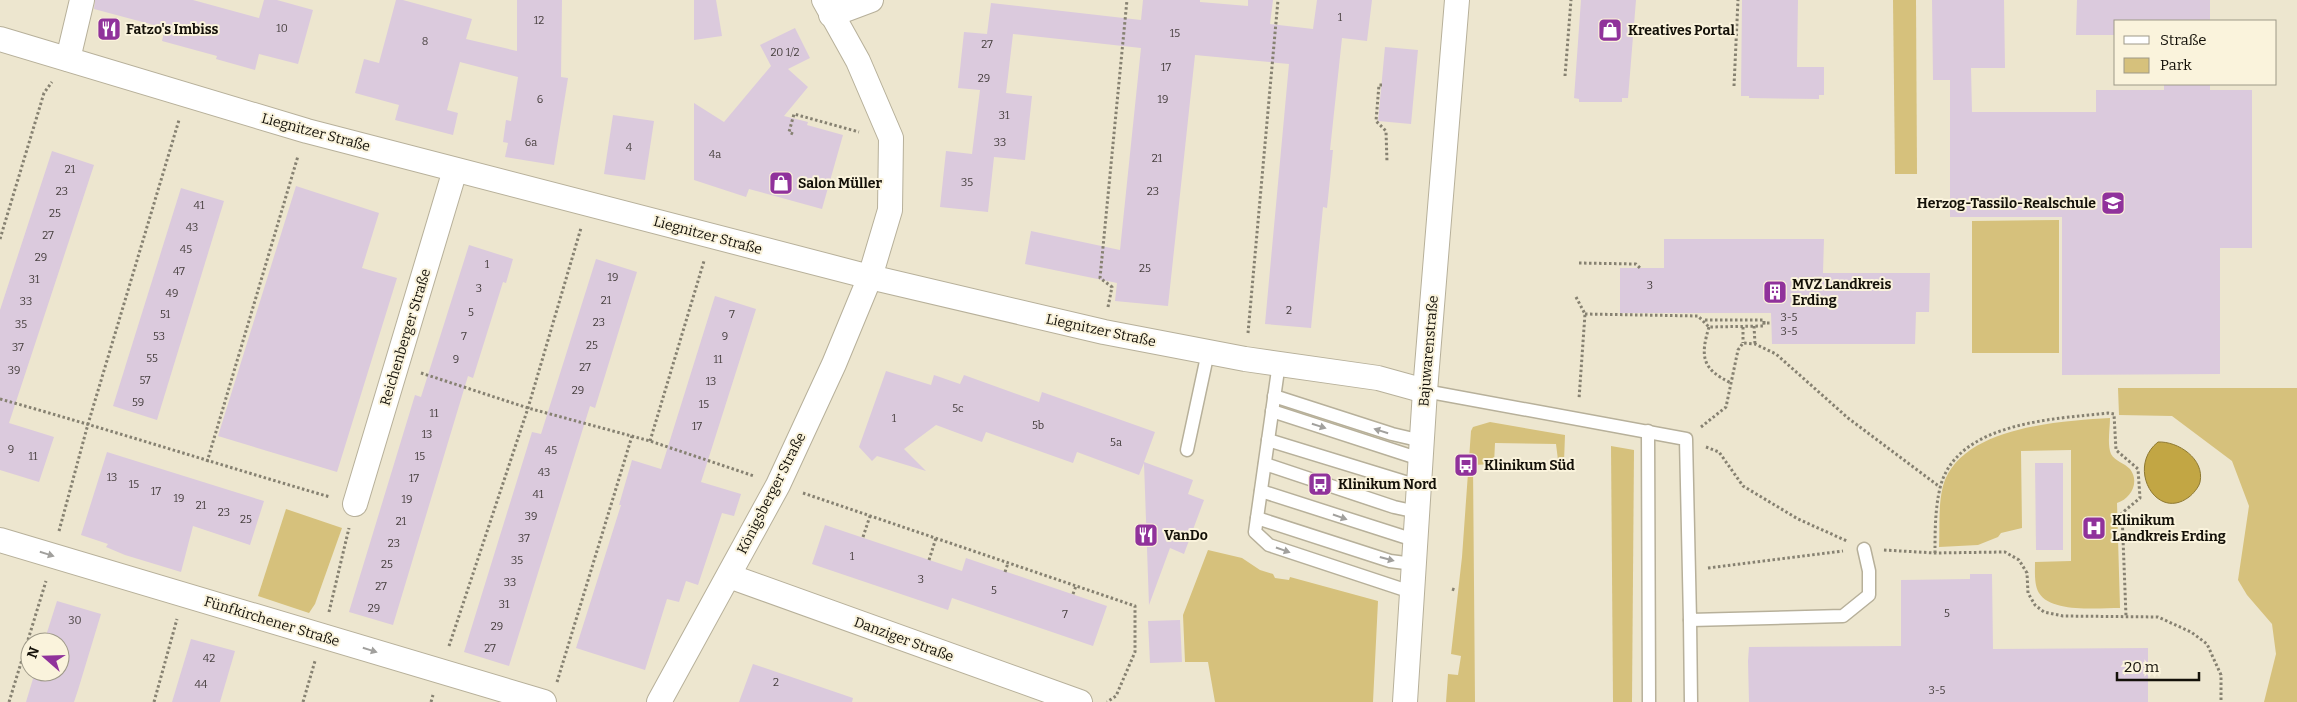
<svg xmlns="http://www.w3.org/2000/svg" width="2297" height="702" font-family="Bitter,serif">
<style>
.green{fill:#d6c17c}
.water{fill:#c2a644;stroke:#8e7932}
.building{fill:#dbcadd}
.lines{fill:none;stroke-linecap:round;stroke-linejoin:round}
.service-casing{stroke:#b7b09a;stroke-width:15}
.minor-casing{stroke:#b7b09a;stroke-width:26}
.path{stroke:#868171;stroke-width:3;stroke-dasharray:2.5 2.5;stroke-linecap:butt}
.service{stroke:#fff;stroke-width:12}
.minor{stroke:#fff;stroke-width:24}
.oneway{fill:#a1a09d}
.labels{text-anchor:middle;stroke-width:4;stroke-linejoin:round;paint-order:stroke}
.number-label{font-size:11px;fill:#463f3e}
.poi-label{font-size:14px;font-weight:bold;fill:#141109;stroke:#faf3dc;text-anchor:start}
.street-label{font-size:14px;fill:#141109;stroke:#faf3dc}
</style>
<rect width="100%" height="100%" fill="#ede6cf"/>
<g class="green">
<path d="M1893,0H1916L1917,174H1895Z"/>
<path d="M2059,220V353H1972V221Z"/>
<path d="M2118,388H2297V702H2264L2276,654L2272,624L2247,595L2238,580L2249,506L2232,461L2172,416L2119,415Z"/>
<path d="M2110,418C2110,429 2107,444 2111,454C2115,461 2124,463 2130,469C2140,482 2131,499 2117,503L2120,608C2098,608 2051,613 2039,593C2034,585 2035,571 2035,562L2071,561V450L2021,451L2022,528L2001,533L1998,537L1978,545L1939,547C1940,528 1938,505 1943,486C1960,427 2059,421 2110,418Z"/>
<path d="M1490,422L1565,435L1564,462L1558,460L1556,444L1495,443L1494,464L1473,465L1475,702H1446L1448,674L1458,675L1461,656L1451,654L1462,557L1471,431L1473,427Z"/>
<path d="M1611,446L1634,450L1632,702H1613Z"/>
<path d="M286,509L342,528L315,604L309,613L258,596Z"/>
<path d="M1208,550L1242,558L1260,570L1273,574L1275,578L1289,580L1290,577L1378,601L1373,702H1215L1208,662H1185L1183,615Z"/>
</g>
<path class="water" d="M2158,442C2178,441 2205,459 2200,482C2199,487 2193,494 2189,497C2156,522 2126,467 2158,442Z"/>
<g class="building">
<path d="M95,0H193L259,18L264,0H277L313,10L298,64L259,54L255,70L216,59L217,56L162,41L165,28L94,9Z"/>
<path d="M396,0H403L472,19L466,39L517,51V0H562L561,77L568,78L554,165L505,157L508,143L503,142L506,120L511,121L518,77L460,62L447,110L458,113L453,135L395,120L399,105L355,93L364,59L379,63Z"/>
<path d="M694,0H716L722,36L694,40Z"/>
<path d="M1143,0H1200V2L1248,6V0H1273L1270,24L1313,29L1317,0H1372L1367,41L1342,38L1330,150H1333L1327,208L1323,207L1311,328L1265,324L1289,64L1195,55L1168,306L1115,301L1117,283L1025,264L1031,231L1120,250L1141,48L1013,34L1006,93L1032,96L1025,160L994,157L988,212L940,207L946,151L972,154L980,90L958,88L964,32L987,34L991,3L1141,20Z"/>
<path d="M1581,0H1636L1628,98H1622V102H1579V99L1574,98Z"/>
<path d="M1742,0H1798L1797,67H1824V95H1819V99L1749,98V96H1741Z"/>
<path d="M1932,0H2004L2005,68H1971L1972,112H2096V90H2164V84H2210V90H2252V248H2220V374L2062,375V217H1950V80H1933Z"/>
<path d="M2077,0H2210V21H2116V35H2076Z"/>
<path d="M795,28L810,58L788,69L808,87L784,116L808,122L807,125L843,135L822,209L749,189L746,197L694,180V103L724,122L771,66L760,45Z"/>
<path d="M1385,47L1418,50L1411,124L1378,121Z"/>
<path d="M613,115L654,121L645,180L604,174Z"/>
<path d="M52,151L94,165L9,423L54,437L39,482L0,470V310Z"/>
<path d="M296,186L379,213L362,268L397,278L337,472L218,436Z"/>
<path d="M181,188L224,201L157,420L113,406Z"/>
<path d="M1664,239H1824L1823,273H1930L1929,312H1916L1915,344H1772L1771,313H1620V268H1664Z"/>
<path d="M469,245L513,259L506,283L503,282L473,378L468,376L393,625L349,612L415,395L421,397Z"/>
<path d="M596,259L637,272L595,408L590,406L509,666L464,652L532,432L541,434Z"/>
<path d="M715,296L756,309L701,482L741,494L734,516L722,513L698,585L686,581L679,602L667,599L645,670L576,648L621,505H619L632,460L661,469Z"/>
<path d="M886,371L931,385L934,375L960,384L964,375L1039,402L1042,392L1155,432L1144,462L1193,480L1188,494L1204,500L1184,554L1170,548L1149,605L1144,463L1139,475L1077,452L1073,463L986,432L982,442L936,425L904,449L926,471L877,456L872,461L859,447Z"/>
<path d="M107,452L264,501L250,545L193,526L181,572L125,555L106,547L108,544L81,535Z"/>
<path d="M2035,463H2063V550H2036Z"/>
<path d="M825,525L962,571L966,558L1107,606L1093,646L952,598L948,610L812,564Z"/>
<path d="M1970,574H1992L1993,649L2148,648V702H1749L1748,661L1749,647L1901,646V580L1970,579Z"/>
<path d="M57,601L101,614L78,690L74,702H26L35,672H60V642H44Z"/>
<path d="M1180,620L1182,662L1150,663L1148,621Z"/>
<path d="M191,639L235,651L220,702H172Z"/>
<path d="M753,664L853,698L852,702H739Z"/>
</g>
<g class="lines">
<g class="service-casing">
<g id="service">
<path d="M1279,363L1255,532L1269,545L1411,592"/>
<path d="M1425,391L1686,439L1690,620L1843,616L1869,595V571L1864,549"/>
<path d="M1274,396L1392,434L1422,441"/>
<path d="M1272,411L1420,459"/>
<path d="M1648,431L1649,702"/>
<path d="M1268,440L1418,486"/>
<path d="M1187,450L1208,352"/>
<path d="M1265,464L1394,507L1417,512"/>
<path d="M1261,491L1414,540"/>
<path d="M1257,518L1390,561L1413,564"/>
<path d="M1690,620L1691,702"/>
</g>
</g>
<g class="minor-casing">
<g id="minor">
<path d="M831,15L871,0"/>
<path d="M0,39L307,131L870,277L1104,332L1245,359L1378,378L1425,391"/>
<path d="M68,59L82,0"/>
<path d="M355,504L455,170"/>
<path d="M0,540L544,702"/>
<path d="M729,576L1080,702"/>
<path d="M659,702L778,485L834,364L870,277L890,210L891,138L858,61L824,0"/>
<path d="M1405,702L1425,391L1457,0"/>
</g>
</g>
<g class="path">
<path d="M1565,76L1571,0"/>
<path d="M1382,85H1379L1376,121L1386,131L1387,162"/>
<path d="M1734,86L1738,0"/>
<path d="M793,134L789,132L794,114L859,132"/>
<path d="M0,239L44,93L52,82"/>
<path d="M1579,263L1636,264L1640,268"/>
<path d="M1576,297L1585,314L1579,399"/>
<path d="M1108,307L1112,287L1100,278L1127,0"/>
<path d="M1585,314L1698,316L1709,327L1764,326V323"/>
<path d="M1705,320H1764V323H1771"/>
<path d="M1754,326L1755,344"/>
<path d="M1709,327C1700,357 1702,369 1731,383"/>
<path d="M1743,327V343"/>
<path d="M1248,333L1278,0"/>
<path d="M421,373L528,408L650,441L754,476"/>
<path d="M0,399C111,430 220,465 330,497"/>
<path d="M1701,427L1726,407L1738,350L1743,343L1755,344L1776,354L1848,418L1940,487"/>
<path d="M650,441L704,261"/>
<path d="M1706,447L1719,452L1743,486L1798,519L1847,541"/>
<path d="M207,462L298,156"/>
<path d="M1462,465H1466"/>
<path d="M803,493L1135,606V652L1116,696L1107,702"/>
<path d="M59,531L88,424L179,120"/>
<path d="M863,537L870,516"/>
<path d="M1884,550L1935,553L2005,552L2019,560L2027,573L2028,593L2035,605L2044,612L2063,616L2158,617L2191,632L2207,644L2221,675V702"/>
<path d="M1935,553C1935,532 1935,509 1940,488C1956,422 2054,419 2108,413L2114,414L2116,450L2138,469L2140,498L2122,513L2126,616"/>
<path d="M929,560L936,538"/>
<path d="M1708,568L1843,551"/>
<path d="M1005,572L1008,563"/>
<path d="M1452,589L1455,590"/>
<path d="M1073,594L1076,586"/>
<path d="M329,612L349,528"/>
<path d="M449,646L528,408L581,228"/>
<path d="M557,682L632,436"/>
<path d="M9,702L46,581"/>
<path d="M154,702L177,619"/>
<path d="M303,702L315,661"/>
<path d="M431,702L433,695"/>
</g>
<use href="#service" class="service"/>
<use href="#minor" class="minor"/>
</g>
<defs><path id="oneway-solid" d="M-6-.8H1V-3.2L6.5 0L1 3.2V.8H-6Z" transform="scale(1.25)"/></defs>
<g class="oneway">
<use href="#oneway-solid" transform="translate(1319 426) rotate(18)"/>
<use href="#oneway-solid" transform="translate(1381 431) rotate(-162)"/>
<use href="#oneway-solid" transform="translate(1340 517) rotate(19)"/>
<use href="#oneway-solid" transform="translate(1283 550) rotate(19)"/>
<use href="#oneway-solid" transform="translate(47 554) rotate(17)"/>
<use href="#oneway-solid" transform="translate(1387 559) rotate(15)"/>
<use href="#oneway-solid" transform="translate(370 650) rotate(17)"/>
</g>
<defs>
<g id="restaurant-square" transform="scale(1.25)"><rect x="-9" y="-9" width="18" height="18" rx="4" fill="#90329b" stroke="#faf3dc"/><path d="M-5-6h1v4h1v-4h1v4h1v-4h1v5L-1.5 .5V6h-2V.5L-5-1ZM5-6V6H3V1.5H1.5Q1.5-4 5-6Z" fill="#fff"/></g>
<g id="shop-square" transform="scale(1.25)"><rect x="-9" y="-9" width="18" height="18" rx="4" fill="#90329b" stroke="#faf3dc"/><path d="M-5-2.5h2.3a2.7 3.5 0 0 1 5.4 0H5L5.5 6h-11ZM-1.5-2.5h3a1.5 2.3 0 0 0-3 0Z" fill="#fff"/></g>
<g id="school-square" transform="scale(1.25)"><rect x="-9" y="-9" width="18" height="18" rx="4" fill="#90329b" stroke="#faf3dc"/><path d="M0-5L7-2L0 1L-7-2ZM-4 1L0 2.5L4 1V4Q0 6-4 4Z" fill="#fff"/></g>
<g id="building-square" transform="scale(1.25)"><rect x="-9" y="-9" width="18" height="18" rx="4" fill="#90329b" stroke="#faf3dc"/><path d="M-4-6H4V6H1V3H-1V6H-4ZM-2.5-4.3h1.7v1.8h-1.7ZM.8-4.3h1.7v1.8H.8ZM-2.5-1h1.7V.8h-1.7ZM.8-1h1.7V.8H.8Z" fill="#fff"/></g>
<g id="bus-square" transform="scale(1.25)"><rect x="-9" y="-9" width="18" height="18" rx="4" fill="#90329b" stroke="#faf3dc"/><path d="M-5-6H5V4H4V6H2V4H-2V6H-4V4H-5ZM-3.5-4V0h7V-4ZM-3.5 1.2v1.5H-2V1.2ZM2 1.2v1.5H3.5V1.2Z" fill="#fff"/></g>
<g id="hospital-square" transform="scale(1.25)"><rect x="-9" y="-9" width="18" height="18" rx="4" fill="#90329b" stroke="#faf3dc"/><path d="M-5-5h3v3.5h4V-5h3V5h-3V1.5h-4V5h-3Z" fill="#fff"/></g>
</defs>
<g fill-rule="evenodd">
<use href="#restaurant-square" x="109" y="29"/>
<use href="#shop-square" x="1610" y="30"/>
<use href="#shop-square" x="781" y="183"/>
<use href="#school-square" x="2113" y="203"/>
<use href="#building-square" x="1775" y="292"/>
<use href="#bus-square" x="1466" y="465"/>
<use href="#bus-square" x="1320" y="484"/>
<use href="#hospital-square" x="2094" y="528"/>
<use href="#restaurant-square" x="1146" y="535"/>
</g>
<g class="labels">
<g class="number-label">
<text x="1340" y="21">1</text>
<text x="539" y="24">12</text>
<text x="282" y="32">10</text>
<text x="1175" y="37">15</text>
<text x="425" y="45">8</text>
<text x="987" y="48">27</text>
<text x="785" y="56">20 1/2</text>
<text x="1166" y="71">17</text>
<text x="984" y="82">29</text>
<text x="540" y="103">6</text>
<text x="1163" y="103">19</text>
<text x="1004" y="119">31</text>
<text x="531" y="146">6a</text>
<text x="1000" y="146">33</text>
<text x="629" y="151">4</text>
<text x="715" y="158">4a</text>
<text x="1157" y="162">21</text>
<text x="70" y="173">21</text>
<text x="967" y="186">35</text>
<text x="62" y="195">23</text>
<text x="1153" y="195">23</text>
<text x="199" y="209">41</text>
<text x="55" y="217">25</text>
<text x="192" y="231">43</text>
<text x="48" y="239">27</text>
<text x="186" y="253">45</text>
<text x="41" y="261">29</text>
<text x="487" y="268">1</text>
<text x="1145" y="272">25</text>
<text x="179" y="275">47</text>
<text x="613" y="281">19</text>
<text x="34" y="283">31</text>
<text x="1650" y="289">3</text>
<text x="479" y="292">3</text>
<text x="172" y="297">49</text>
<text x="606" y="304">21</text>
<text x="26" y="305">33</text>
<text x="1289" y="314">2</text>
<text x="471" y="316">5</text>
<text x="165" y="318">51</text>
<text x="732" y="318">7</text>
<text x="1789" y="321">3-5</text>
<text x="599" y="326">23</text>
<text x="21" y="328">35</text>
<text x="1789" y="335">3-5</text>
<text x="159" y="340">53</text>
<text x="464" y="340">7</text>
<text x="725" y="340">9</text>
<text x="592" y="349">25</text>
<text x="18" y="351">37</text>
<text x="152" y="362">55</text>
<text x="456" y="363">9</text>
<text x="718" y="363">11</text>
<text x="585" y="371">27</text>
<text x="14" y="374">39</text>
<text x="145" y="384">57</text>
<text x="711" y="385">13</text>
<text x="578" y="394">29</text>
<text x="138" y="406">59</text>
<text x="704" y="408">15</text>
<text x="958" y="412">5c</text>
<text x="434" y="417">11</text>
<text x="894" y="422">1</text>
<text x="1038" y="429">5b</text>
<text x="697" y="430">17</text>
<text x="427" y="438">13</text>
<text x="1116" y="446">5a</text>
<text x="11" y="453">9</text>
<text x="551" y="454">45</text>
<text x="33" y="460">11</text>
<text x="420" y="460">15</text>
<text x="544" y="476">43</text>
<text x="112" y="481">13</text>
<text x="414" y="482">17</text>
<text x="134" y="488">15</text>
<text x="156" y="495">17</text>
<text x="538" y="498">41</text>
<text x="179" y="502">19</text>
<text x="407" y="503">19</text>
<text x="201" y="509">21</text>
<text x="224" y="516">23</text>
<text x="531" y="520">39</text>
<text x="246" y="523">25</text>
<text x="401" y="525">21</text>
<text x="524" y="542">37</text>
<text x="394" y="547">23</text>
<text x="852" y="560">1</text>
<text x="517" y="564">35</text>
<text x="387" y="568">25</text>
<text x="921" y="583">3</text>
<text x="510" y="586">33</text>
<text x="381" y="590">27</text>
<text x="994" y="594">5</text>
<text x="504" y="608">31</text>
<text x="374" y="612">29</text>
<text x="1947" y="617">5</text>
<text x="1065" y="618">7</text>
<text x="75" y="624">30</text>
<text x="497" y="630">29</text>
<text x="490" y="652">27</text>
<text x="209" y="662">42</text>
<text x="776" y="686">2</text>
<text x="201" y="688">44</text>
<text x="1937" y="694">3-5</text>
</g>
<g class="poi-label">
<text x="126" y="34">Fatzo's Imbiss</text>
<text x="1628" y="35">Kreatives Portal</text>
<text x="798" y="188">Salon Müller</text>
<text x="2096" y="208" text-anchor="end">Herzog-Tassilo-Realschule</text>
<text x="1792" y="289">MVZ Landkreis<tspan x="1792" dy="16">Erding</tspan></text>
<text x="1484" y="470">Klinikum Süd</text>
<text x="1338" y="489">Klinikum Nord</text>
<text x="2112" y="525">Klinikum<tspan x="2112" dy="16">Landkreis Erding</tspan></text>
<text x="1164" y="540">VanDo</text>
</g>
<g class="street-label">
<text transform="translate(316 132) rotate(15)" y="5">Liegnitzer Straße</text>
<text transform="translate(708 235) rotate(15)" y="5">Liegnitzer Straße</text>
<text transform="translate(1101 330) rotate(12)" y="5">Liegnitzer Straße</text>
<text transform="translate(405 337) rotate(-73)" y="5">Reichenberger Straße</text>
<text transform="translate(1428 351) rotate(-85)" y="5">Bajuwarenstraße</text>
<text transform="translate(771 493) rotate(-63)" y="5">Königsberger Straße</text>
<text transform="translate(272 621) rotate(17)" y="5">Fünfkirchener Straße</text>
<text transform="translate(904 639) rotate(20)" y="5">Danziger Straße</text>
</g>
</g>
<rect x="2114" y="20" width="162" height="65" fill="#faf3dc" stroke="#9e9988"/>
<rect x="2124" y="36" width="25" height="8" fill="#ffffff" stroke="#9e9988"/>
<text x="2160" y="45" font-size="15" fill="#141109">Straße</text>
<rect x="2124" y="58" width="25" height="15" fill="#d6c17c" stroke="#9e9988"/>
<text x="2160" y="70" font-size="15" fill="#141109">Park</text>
<g transform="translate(45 657) rotate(290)"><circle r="24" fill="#faf3dc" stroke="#9e9988"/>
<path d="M0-4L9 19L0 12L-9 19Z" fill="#90329b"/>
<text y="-8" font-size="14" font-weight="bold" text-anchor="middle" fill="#141109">N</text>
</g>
<path d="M2117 672v8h82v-8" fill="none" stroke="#141109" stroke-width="2.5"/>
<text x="2124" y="672" font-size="15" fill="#141109" stroke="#faf3dc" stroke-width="4" paint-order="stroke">20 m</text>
</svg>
